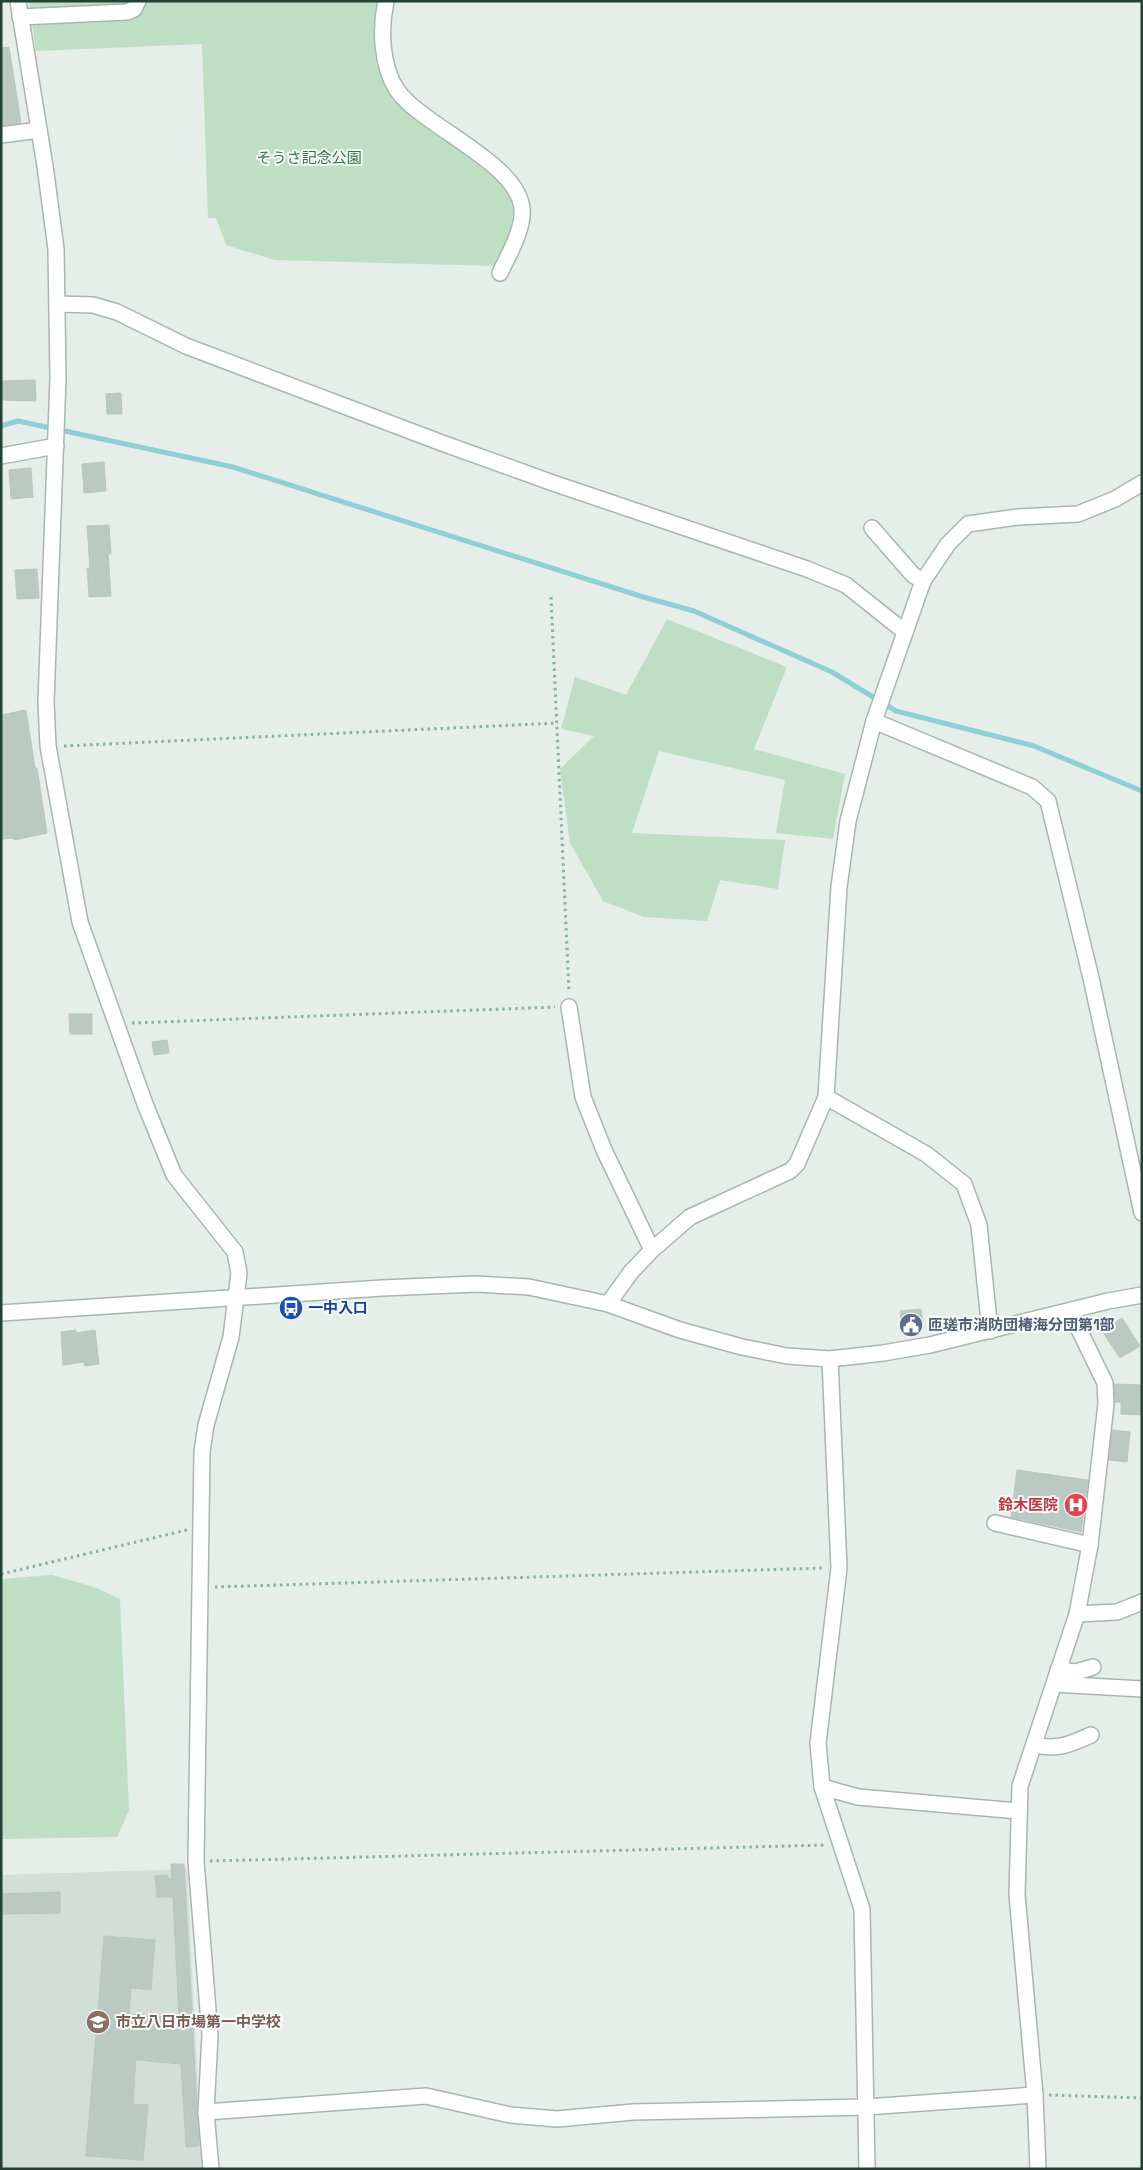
<svg xmlns="http://www.w3.org/2000/svg" width="1143" height="2170" font-family="'Space Grotesk','Noto Sans JP',sans-serif">
<style>
.built{fill:#d3ded8}
.green{fill:#bedfc4}
.lines{fill:none;stroke-linecap:round;stroke-linejoin:round}
.stream{stroke:#8ed0d3;stroke-width:5}
.building{fill:#bac9c2;stroke:#b7c8bf}
.minor-casing{stroke:#a7b7b0;stroke-width:18}
.path{stroke:#86b29f;stroke-width:3;stroke-dasharray:2.5 4;stroke-linecap:butt}
.minor{stroke:#fff;stroke-width:15}
.labels{text-anchor:middle;stroke-width:4;stroke-linejoin:round;paint-order:stroke}
.park-label{font-size:15px;fill:#2d7842;stroke:#f6faf8}
.transit-label{font-size:15px;font-weight:bold;fill:#164399;stroke:#f6faf8;text-anchor:start}
.service-label{font-size:15px;font-weight:bold;fill:#4e5e75;stroke:#f6faf8;text-anchor:start}
.health-label{font-size:15px;font-weight:bold;fill:#be3a42;stroke:#f6faf8;text-anchor:end}
.education-label{font-size:15px;font-weight:bold;fill:#785e54;stroke:#f6faf8;text-anchor:start}
</style>
<rect width="100%" height="100%" fill="#e5eee9"/>
<path class="built" d="M187,1869L202,2169H1V1875Z"/>
<g class="green">
<path d="M29,1H378L374,20L376,64L393,98L505,186L514,208L510,232L495,266L275,260L226,245L216,218H208L202,44L36,51Z"/>
<path d="M667,619L787,667L754,749L845,774L833,839L776,833L785,780L659,751L632,833L785,840L778,889L720,880L707,921L644,917L603,901L570,843L560,769L594,736L561,729L575,677L626,695Z"/>
<path d="M52,1575L94,1587L120,1599L129,1810L117,1837L1,1839V1579Z"/>
</g>
<g class="lines">
<path class="stream" d="M1,426L18,421L233,467L640,596L694,611L832,672L896,711L1034,746L1142,791"/>
</g>
<g class="building">
<path d="M9,47L21,123L1,126V48Z"/>
<path d="M35,380L36,401L1,400V381Z"/>
<path d="M121,393L122,414H107L106,394Z"/>
<path d="M104,462L106,491L84,493L82,464Z"/>
<path d="M31,468L33,497L11,499L9,470Z"/>
<path d="M109,525L111,554H108L111,596L89,597L87,568H90L87,526Z"/>
<path d="M37,569L39,598L17,599L15,570Z"/>
<path d="M26,710L35,768H37L47,833L14,840V838L1,839V715Z"/>
<path d="M69,1014H92V1034H70Z"/>
<path d="M167,1040L169,1053L154,1055L152,1042Z"/>
<path d="M921,1309L923,1329L902,1331L900,1311Z"/>
<path d="M1122,1318L1140,1346L1120,1358L1102,1331Z"/>
<path d="M76,1330V1333L95,1330L99,1364L85,1366L84,1362L63,1365L61,1332Z"/>
<path d="M1114,1384L1141,1385V1415L1121,1414V1402H1115Z"/>
<path d="M1112,1430L1130,1432L1127,1462L1109,1460Z"/>
<path d="M1017,1470L1088,1480L1081,1532L1011,1517Z"/>
<path d="M171,1864H184L199,2146L186,2147L181,2064L136,2060L133,2104L148,2105L143,2160L86,2156L104,1936L155,1940L151,1990L131,1988L129,2014L179,2018L173,1897H157L155,1876L168,1875V1879H172Z"/>
<path d="M60,1892V1913L1,1914V1894Z"/>
</g>
<g class="lines">
<g class="minor-casing">
<g id="minor">
<path d="M18,1L45,166L56,249L58,378L46,702L48,746L80,922L145,1104L174,1175L235,1252L239,1273L231,1337L206,1425L202,1452L196,1861L210,2035L206,2112L211,2169"/>
<path d="M386,1C380,28 381,66 397,90C423,128 528,166 522,216C520,236 508,256 500,273"/>
<path d="M20,17L127,12L134,9L138,1"/>
<path d="M1,135L39,130"/>
<path d="M57,304L93,305L117,312L186,346L442,443L553,483L807,569L846,585L905,632"/>
<path d="M1,456L56,446"/>
<path d="M872,528L913,575L923,581"/>
<path d="M874,721L1032,787L1048,801L1091,978L1142,1213"/>
<path d="M569,1007L583,1097L604,1150L652,1250"/>
<path d="M826,1097L926,1154L964,1184L979,1225L990,1331"/>
<path d="M608,1304L631,1272L652,1250L690,1217L790,1171L797,1164L826,1097L839,887L848,821L874,721L923,581L948,544L968,524L1018,517L1078,514L1115,499L1142,483"/>
<path d="M1,1313L382,1288L476,1284L529,1287L608,1304L680,1330L742,1347L787,1356L830,1359L883,1353L930,1345L1108,1301L1142,1295"/>
<path d="M830,1359L839,1568L818,1743L822,1787L862,1909L867,2169"/>
<path d="M995,1523L1090,1545"/>
<path d="M1077,1614L1117,1612L1142,1602"/>
<path d="M1058,1670L1076,1672L1093,1667"/>
<path d="M1054,1684L1142,1689"/>
<path d="M1034,1745C1059,1750 1068,1745 1091,1735"/>
<path d="M822,1787L858,1797L1019,1811"/>
<path d="M206,2112L426,2096L510,2115L557,2119L633,2112L866,2107L1035,2095"/>
<path d="M1038,2169L1035,2095L1017,1895L1020,1786L1077,1614L1090,1545L1106,1404L1105,1383L1070,1311"/>
</g>
</g>
<g class="path">
<path d="M551,597L569,992"/>
<path d="M64,746L558,723"/>
<path d="M132,1023L555,1007"/>
<path d="M1,1574L187,1530"/>
<path d="M215,1587L823,1568"/>
<path d="M210,1861L826,1845"/>
<path d="M1049,2095L1142,2098"/>
</g>
<use href="#minor" class="minor"/>
</g>
<defs>
<g id="bus-disc" transform="scale(1.25)"><circle r="9.5" fill="#1a4fb4" stroke="#f6faf8"/><path d="M-5-6H5V4H4V6H2V4H-2V6H-4V4H-5ZM-3.5-4V0h7V-4ZM-3.5 1.2v1.5H-2V1.2ZM2 1.2v1.5H3.5V1.2Z" fill="#fff"/></g>
<g id="civic-disc" transform="scale(1.25)"><circle r="9.5" fill="#5c6f8a" stroke="#f6faf8"/><path d="M-.6-6.5H3V-4.5H.6V-3L4-1V1h2V6H-6V1h2V-1L-.6-3ZM-1.2 2.5V6h2.4V2.5Z" fill="#fff"/></g>
<g id="hospital-disc" transform="scale(1.25)"><circle r="9.5" fill="#e0444e" stroke="#f6faf8"/><path d="M-5-5h3v3.5h4V-5h3V5h-3V1.5h-4V5h-3Z" fill="#fff"/></g>
<g id="school-disc" transform="scale(1.25)"><circle r="9.5" fill="#8d6e63" stroke="#f6faf8"/><path d="M0-5L7-2L0 1L-7-2ZM-4 1L0 2.5L4 1V4Q0 6-4 4Z" fill="#fff"/></g>
</defs>
<g fill-rule="evenodd">
<use href="#bus-disc" x="291" y="1308"/>
<use href="#civic-disc" x="911" y="1325"/>
<use href="#hospital-disc" x="1076" y="1505"/>
<use href="#school-disc" x="98" y="2022"/>
</g>
<g class="labels">
<g class="park-label">
<text x="309" y="163">そうさ記念公園</text>
</g>
<g class="transit-label">
<text x="308" y="1313">一中入口</text>
</g>
<g class="service-label">
<text x="928" y="1330">匝瑳市消防団椿海分団第1部</text>
</g>
<g class="health-label">
<text x="1058" y="1510">鈴木医院</text>
</g>
<g class="education-label">
<text x="116" y="2027">市立八日市場第一中学校</text>
</g>
</g>
<rect width="1143" height="2170" fill="none" stroke="#244136" stroke-width="5"/>
</svg>
